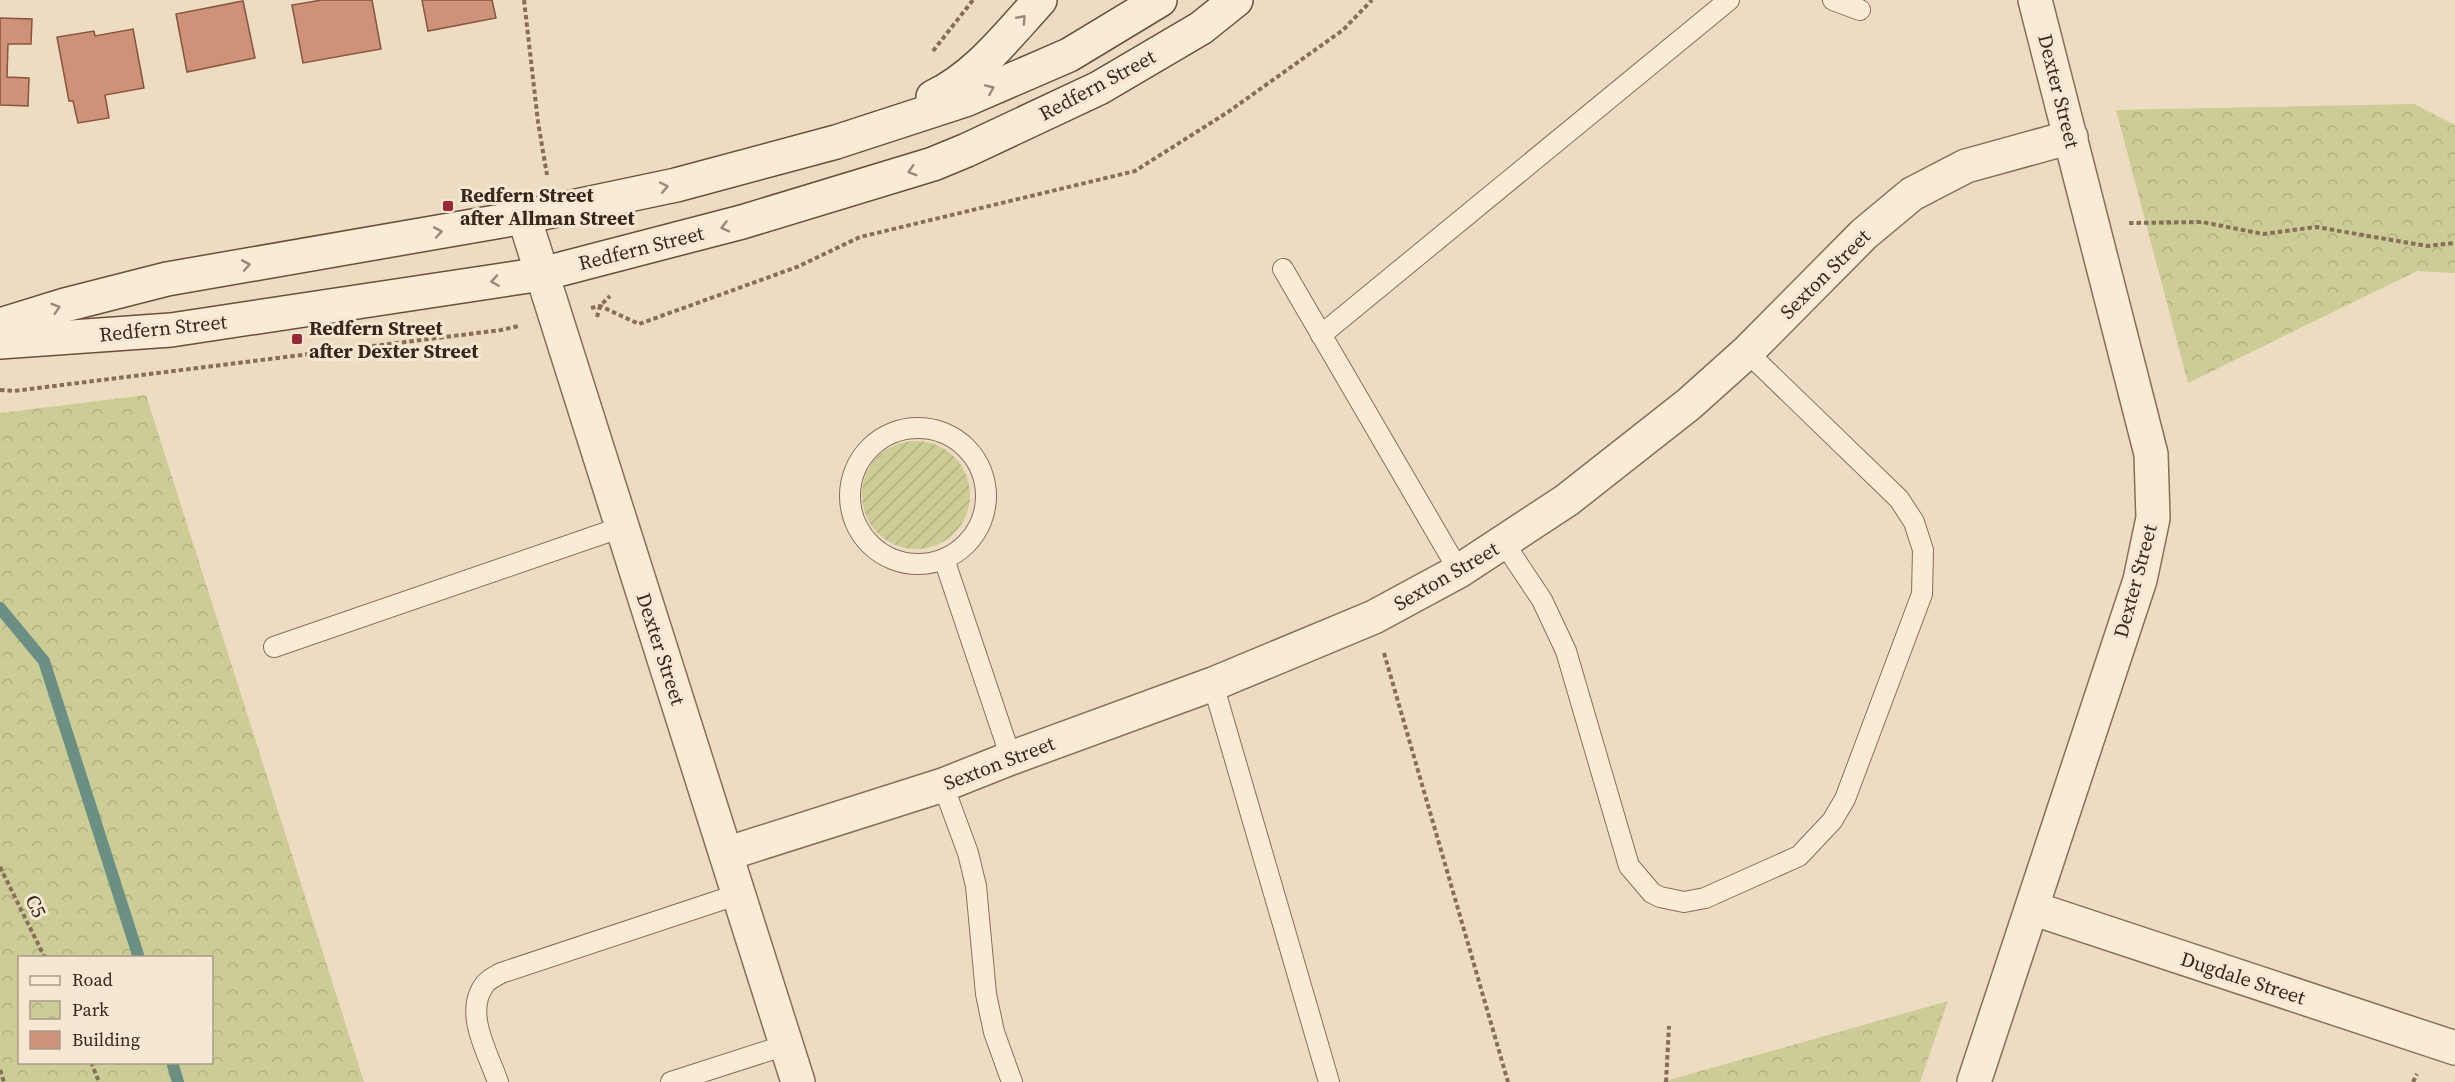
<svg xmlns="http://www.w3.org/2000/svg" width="2455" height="1082" font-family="'Source Serif 4',serif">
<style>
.park{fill:url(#park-crowns);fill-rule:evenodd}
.garden{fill:url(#garden-furrows)}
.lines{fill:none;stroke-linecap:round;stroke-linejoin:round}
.stream{stroke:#6b8f82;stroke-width:12}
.building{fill:#cd9278;stroke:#88543f;stroke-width:1.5}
.lane-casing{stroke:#896d59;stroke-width:22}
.street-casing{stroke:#896d59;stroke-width:36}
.secondary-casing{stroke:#6a4e3c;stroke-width:36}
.path{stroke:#896d59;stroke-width:4;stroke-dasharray:4.5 3;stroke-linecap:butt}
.lane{stroke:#f9ebd6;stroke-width:20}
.street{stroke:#f9ebd6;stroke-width:33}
.secondary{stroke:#f9ebd6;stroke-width:33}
.oneway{stroke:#98897a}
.poi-dot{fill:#982835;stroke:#f6e7d2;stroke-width:2}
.labels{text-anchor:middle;stroke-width:6;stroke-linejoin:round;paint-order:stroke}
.street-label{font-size:20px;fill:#38271d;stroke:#f6e7d2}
.poi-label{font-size:20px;font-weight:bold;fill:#38271d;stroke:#f6e7d2;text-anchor:start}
</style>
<defs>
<pattern id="park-crowns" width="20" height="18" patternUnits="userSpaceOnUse" patternTransform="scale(1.5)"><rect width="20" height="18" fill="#cccd96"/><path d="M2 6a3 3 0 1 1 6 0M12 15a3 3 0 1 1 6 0" fill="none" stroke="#b0b081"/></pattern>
<pattern id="garden-furrows" width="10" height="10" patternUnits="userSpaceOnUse" patternTransform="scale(1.5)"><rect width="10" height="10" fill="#cccd96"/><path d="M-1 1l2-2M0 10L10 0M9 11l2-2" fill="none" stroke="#b0b081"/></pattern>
</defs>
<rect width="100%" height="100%" fill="#eedcc2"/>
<g class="park">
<path d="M2414,104L2455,125V273L2417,271L2188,383L2116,110Z"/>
<path d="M146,395L364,1082H0V413ZM20,958H212V1062H20Z"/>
<path d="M1948,1001L1920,1082H1662Z"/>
</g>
<circle class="garden" cx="916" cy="495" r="54"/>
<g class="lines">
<g class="stream">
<path d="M0,608L44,661L139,958"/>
<path d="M172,1062L178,1082"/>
</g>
</g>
<g class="building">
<path d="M322,0H372L381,49L303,63L292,5Z"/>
<path d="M422,0H492L496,18L428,31Z"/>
<path d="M243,1L255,58L187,72L176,14Z"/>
<path d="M0,18L32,19L31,44H8L7,77L29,78L28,106L0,105Z"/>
<path d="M133,29L144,88L105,95L109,118L78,123L73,101H69L57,37L94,31L95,36Z"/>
</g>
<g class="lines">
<g class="lane-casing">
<g id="lane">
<path d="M1833,0L1860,10"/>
<path d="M1283,269L1459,571"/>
<path d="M1321,335L1729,0"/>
<circle cx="918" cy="496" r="68"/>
<path d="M1504,543L1542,600L1566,651L1629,866L1652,893L1660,897L1684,902L1705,898L1799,856L1832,821L1845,799L1922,594L1923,550L1914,522L1899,499L1747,352"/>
<path d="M944,559L1011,758"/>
<path d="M274,647L622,527"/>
<path d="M1213,684L1329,1082"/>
<path d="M943,785L968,853L976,886L986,994L994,1032L1012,1082"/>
<path d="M498,1082C488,1053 463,1012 485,984C489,979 496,976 501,973L739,894"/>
<path d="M671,1082L786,1045"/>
</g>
</g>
<g class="street-casing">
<g id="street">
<path d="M524,217L798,1082"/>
<path d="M726,854L943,785L1011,758L1213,684L1374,617L1459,571L1567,500L1689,404L1747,352L1864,234L1912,194L1966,166L2071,137"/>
<path d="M2032,908L2455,1048"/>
<path d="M1974,1082L2140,580L2153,518L2151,454L2035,0"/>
</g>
</g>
<g class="secondary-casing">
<g id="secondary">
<path d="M933,97C976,77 1008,35 1040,0"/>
<path d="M0,325L65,305L167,279L524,217L676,185L836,142L965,100L1069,55L1160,0"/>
<path d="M0,342L171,330L542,274L742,222L933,164L967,150L1099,88L1201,28L1236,0"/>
</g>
</g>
<g class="path">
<path d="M524,0L538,122L547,175"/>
<path d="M933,51L973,0"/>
<path d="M2129,223L2202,222L2263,234L2316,227L2427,246L2455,243"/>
<path d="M591,308L600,306L639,324L797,267L860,237L1135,171L1228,112L1343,30L1372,0"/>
<path d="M597,317L600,306L610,296"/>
<path d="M0,390L14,391L501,330L519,326"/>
<path d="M1384,653L1508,1082"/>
<path d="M0,867L45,958"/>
<path d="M91,1062L99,1082"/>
<path d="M0,1070L4,1082"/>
<path d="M1666,1082L1669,1026"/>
<path d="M2413,1082L2417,1074"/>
</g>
<use href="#lane" class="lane"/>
<use href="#street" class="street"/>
<use href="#secondary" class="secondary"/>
</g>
<defs><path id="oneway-chevron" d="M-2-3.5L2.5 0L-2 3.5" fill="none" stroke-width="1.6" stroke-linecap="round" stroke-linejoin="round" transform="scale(1.5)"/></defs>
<g class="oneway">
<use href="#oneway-chevron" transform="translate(1022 19) rotate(-48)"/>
<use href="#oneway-chevron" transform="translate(990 89) rotate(-23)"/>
<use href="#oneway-chevron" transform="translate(912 171) rotate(163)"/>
<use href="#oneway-chevron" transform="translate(664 187) rotate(-12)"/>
<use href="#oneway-chevron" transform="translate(725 227) rotate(166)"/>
<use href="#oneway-chevron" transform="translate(438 232) rotate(-10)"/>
<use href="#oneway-chevron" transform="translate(246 265) rotate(-10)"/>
<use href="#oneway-chevron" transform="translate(495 281) rotate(171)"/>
<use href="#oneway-chevron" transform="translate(56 308) rotate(-17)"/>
</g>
<g class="poi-dot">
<rect x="442" y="200" width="12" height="12" rx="3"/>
<rect x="291" y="333" width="12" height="12" rx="3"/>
</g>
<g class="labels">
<g class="street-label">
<text transform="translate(1097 85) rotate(-28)" y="7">Redfern Street</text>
<text transform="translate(2059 91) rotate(76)" y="7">Dexter Street</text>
<text transform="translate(641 248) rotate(-14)" y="7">Redfern Street</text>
<text transform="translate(1825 274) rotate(-45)" y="7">Sexton Street</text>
<text transform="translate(163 328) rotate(-6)" y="7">Redfern Street</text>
<text transform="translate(1446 576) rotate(-30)" y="7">Sexton Street</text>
<text transform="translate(2135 581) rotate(-75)" y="7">Dexter Street</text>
<text transform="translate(661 649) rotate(72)" y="7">Dexter Street</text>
<text transform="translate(999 763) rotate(-21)" y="7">Sexton Street</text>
<text transform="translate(36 906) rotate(64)" y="7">C5</text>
<text transform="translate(2243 978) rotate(18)" y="7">Dugdale Street</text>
</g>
<g class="poi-label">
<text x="460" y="202">Redfern Street<tspan x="460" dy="23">after Allman Street</tspan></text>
<text x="309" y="335">Redfern Street<tspan x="309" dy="23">after Dexter Street</tspan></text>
</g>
</g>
<rect x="18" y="956" width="195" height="108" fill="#f6e7d2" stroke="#aa9a8a" stroke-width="1.5"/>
<rect x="30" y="976" width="30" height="9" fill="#f9ebd6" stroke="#aa9a8a" stroke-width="1.5"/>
<text x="72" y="986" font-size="18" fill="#38271d">Road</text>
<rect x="30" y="1001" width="30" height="18" fill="url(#park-crowns)" stroke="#aa9a8a" stroke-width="1.5"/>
<text x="72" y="1016" font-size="18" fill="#38271d">Park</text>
<rect x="30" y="1031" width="30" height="18" fill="#cd9278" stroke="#aa9a8a" stroke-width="1.5"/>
<text x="72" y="1046" font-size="18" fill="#38271d">Building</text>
</svg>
